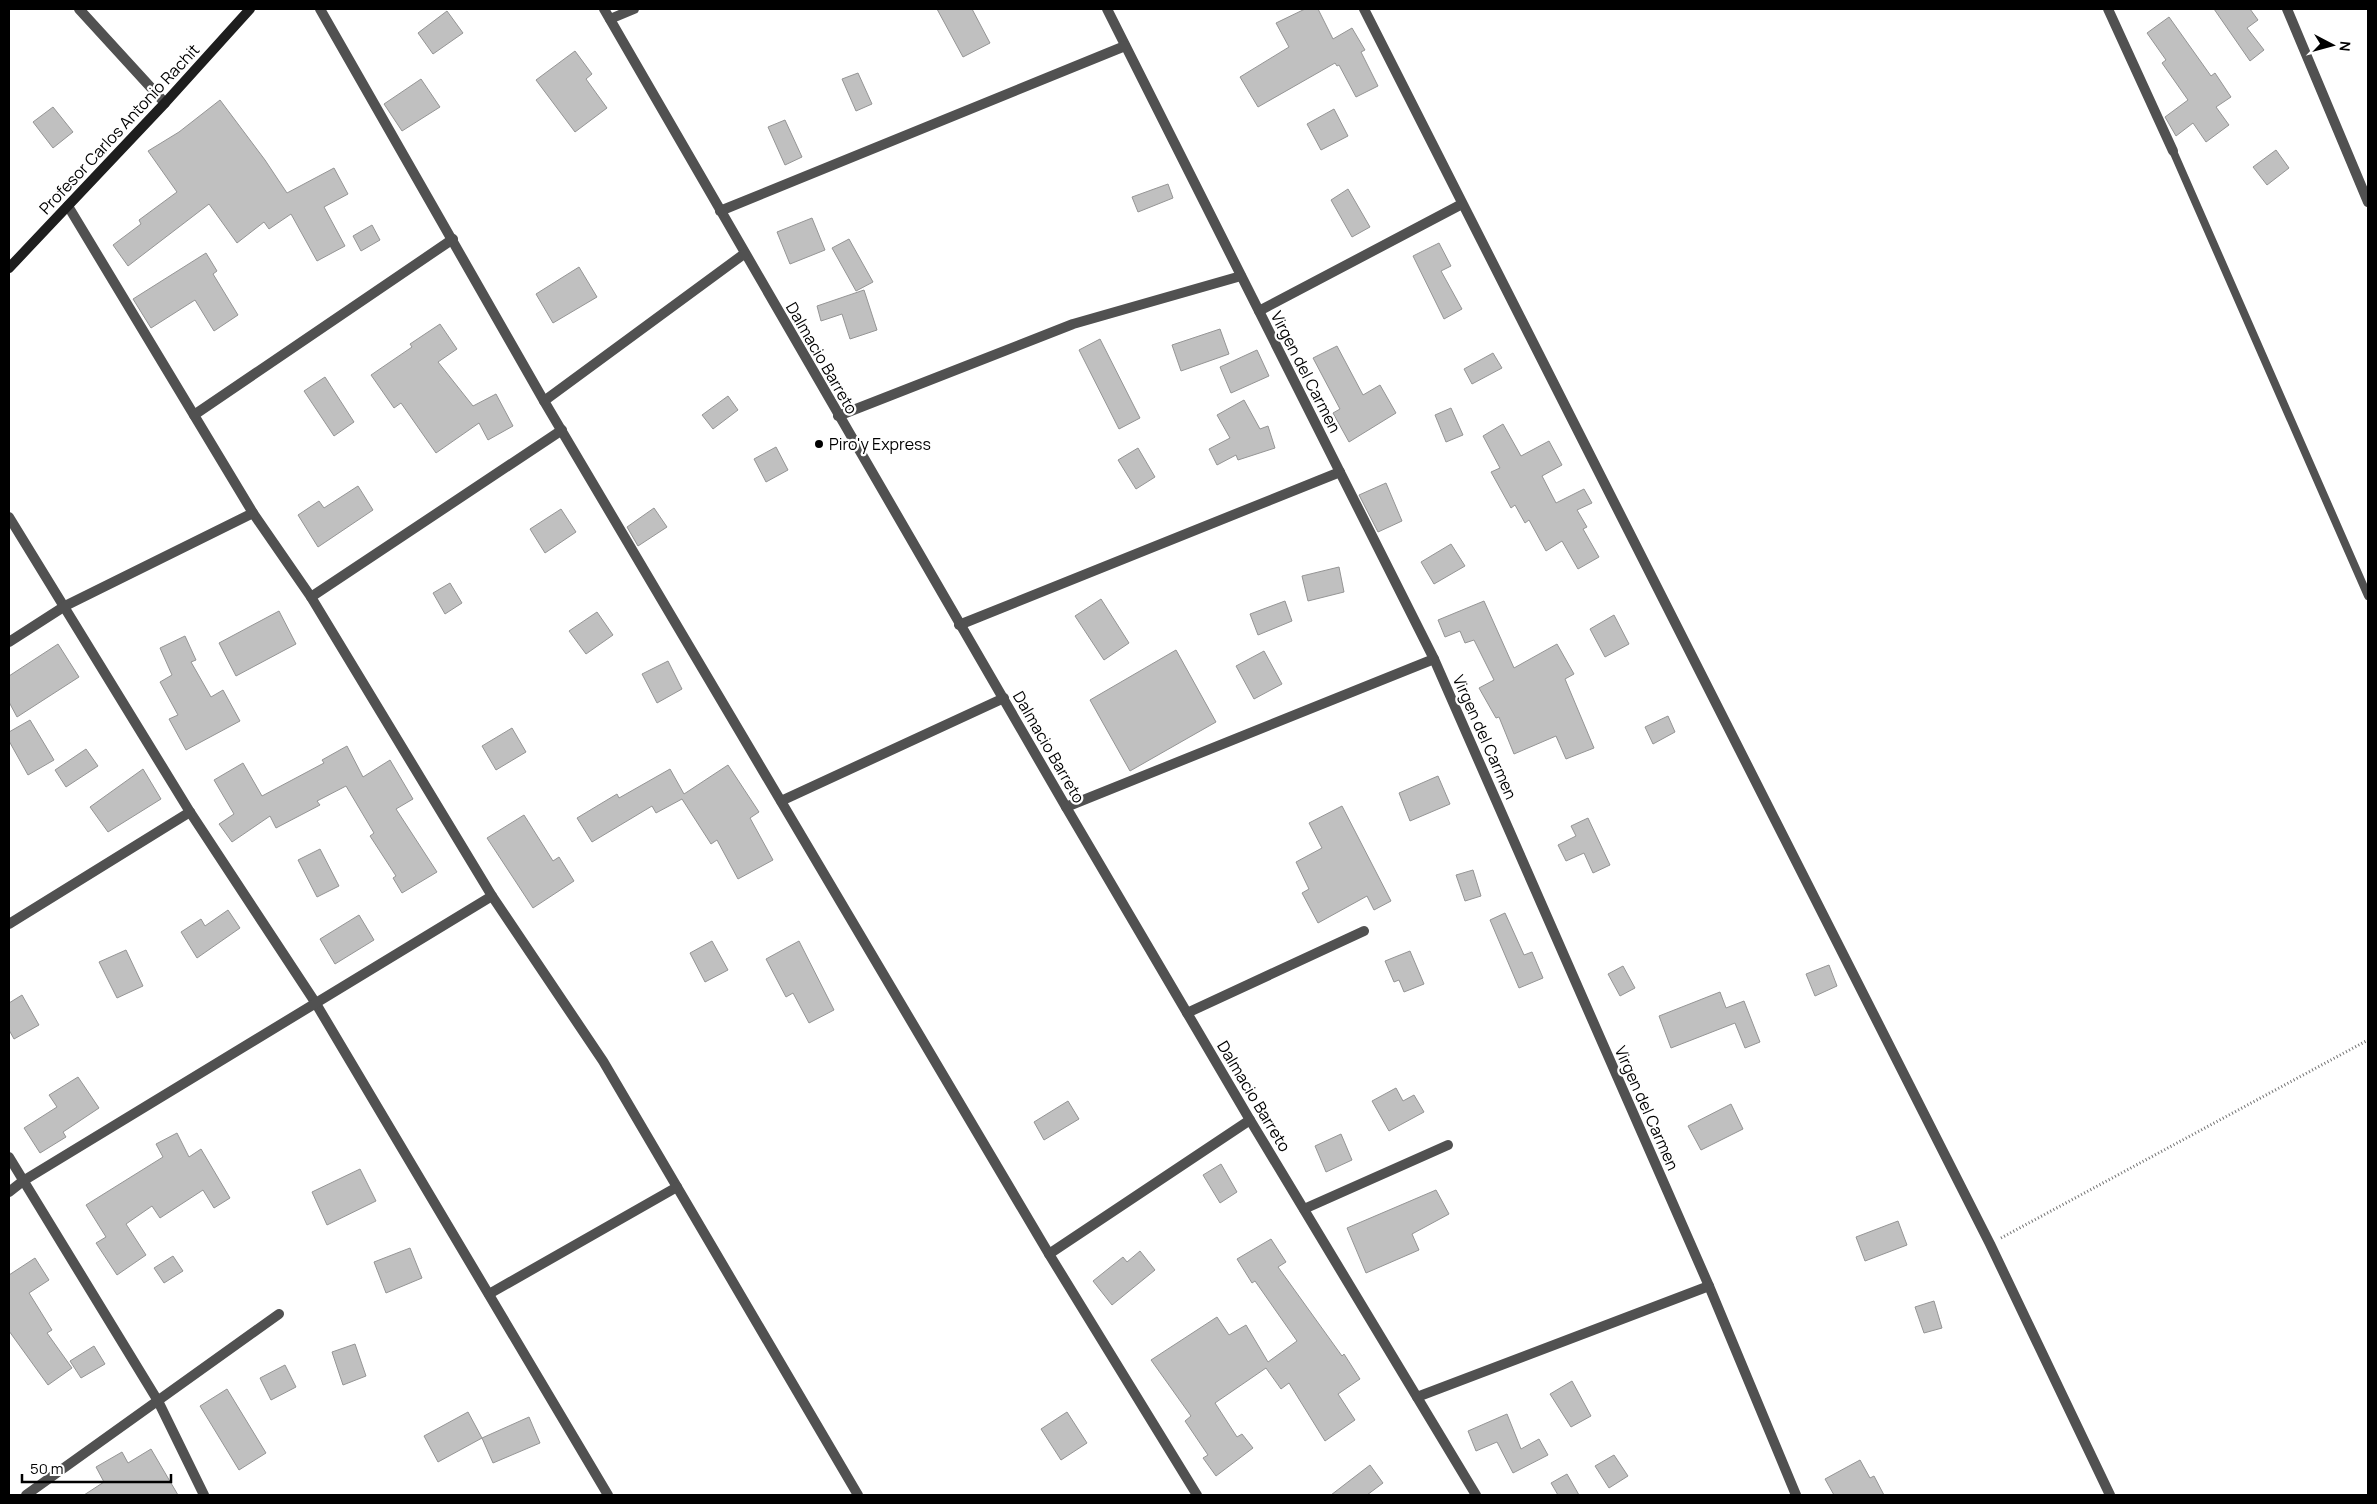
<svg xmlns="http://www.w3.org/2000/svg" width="2377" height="1504" font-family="Manrope,sans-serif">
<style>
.building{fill:#c0c0c0;stroke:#959595}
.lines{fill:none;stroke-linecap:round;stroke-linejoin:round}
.path{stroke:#737373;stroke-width:3;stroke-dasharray:1 2.5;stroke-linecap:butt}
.lane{stroke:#515151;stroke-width:8}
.street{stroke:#515151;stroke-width:10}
.secondary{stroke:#1e1e1e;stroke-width:10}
.poi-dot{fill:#000;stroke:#fff;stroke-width:2}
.labels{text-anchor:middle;stroke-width:4.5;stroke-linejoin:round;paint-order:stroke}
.street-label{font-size:16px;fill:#000;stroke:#fff}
.poi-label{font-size:16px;fill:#000;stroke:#fff;text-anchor:start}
</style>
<rect width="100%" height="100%" fill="#fff"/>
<g class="building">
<path d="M937,9H972L990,43L963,57Z"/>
<path d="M1305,9H1318L1333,39L1352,28L1365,50L1361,52L1378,86L1356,97L1339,65L1337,66L1335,63L1258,107L1240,77L1289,47L1276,23Z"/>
<path d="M2214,9H2250L2258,20L2247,28L2264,50L2250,61Z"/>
<path d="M447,11L463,33L433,54L418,33Z"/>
<path d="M2169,17L2211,76L2215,73L2231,97L2216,107L2229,125L2206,142L2193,123L2176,136L2165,117L2188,100L2162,63L2166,60L2147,33Z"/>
<path d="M575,51L592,74L586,79L607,108L575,132L536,80Z"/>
<path d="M858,73L872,104L856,111L842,79Z"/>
<path d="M421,79L440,107L402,131L384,104Z"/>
<path d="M220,100L265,160L287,193L334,168L348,194L324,207L345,246L317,261L291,214L269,229L264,222L237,243L209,204L128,266L113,245L141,224L139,220L177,192L148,151L179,132Z"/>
<path d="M53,107L73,132L53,148L33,122Z"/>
<path d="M1334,109L1348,136L1321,150L1307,124Z"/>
<path d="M785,120L802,157L785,165L768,127Z"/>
<path d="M2276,150L2289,168L2267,185L2253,167Z"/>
<path d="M1168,184L1173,198L1138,212L1132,197Z"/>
<path d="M1348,189L1370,227L1352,237L1331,200Z"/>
<path d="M812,218L825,250L790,264L777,232Z"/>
<path d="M372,225L380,240L361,251L353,236Z"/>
<path d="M849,239L873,282L856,291L832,248Z"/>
<path d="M1439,243L1451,266L1441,271L1462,309L1444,319L1413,256Z"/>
<path d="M206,253L217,271L213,274L238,315L214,331L195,300L151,328L133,299Z"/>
<path d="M579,267L597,297L553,323L536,294Z"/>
<path d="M864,290L877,330L850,339L842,314L821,321L817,306Z"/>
<path d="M440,324L457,349L438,362L473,406L496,394L513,426L488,440L479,423L436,453L401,403L394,408L371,375L412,347L410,344Z"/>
<path d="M1220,329L1229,354L1181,371L1172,345Z"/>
<path d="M1100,339L1140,418L1119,429L1079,350Z"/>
<path d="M1337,346L1363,395L1380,385L1396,413L1349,442L1333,413L1340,409L1313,358Z"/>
<path d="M1257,350L1269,376L1231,393L1220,367Z"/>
<path d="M1493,353L1502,368L1472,384L1464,369Z"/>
<path d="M325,377L354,422L334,436L304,391Z"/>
<path d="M728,396L738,410L713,429L702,415Z"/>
<path d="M1244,400L1260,429L1268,426L1275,448L1238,460L1236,455L1217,465L1209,449L1230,438L1217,415Z"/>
<path d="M1451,408L1463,435L1446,442L1435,415Z"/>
<path d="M1503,424L1521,456L1549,441L1562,465L1542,476L1556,503L1584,489L1592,503L1577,510L1587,527L1583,529L1599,557L1578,569L1562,541L1546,551L1529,520L1525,523L1515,505L1511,508L1491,472L1500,468L1483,436Z"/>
<path d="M776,447L788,470L766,482L754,459Z"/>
<path d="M1138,448L1155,477L1136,489L1118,460Z"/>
<path d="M1386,483L1402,521L1378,532L1359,495Z"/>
<path d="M358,486L373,510L318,547L298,515L319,501L324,508Z"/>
<path d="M654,508L667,527L638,546L627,527Z"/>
<path d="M561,509L576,532L545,553L530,529Z"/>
<path d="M1451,544L1465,566L1434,584L1421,562Z"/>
<path d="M1339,567L1344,592L1308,601L1302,576Z"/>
<path d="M450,583L462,603L445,614L433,593Z"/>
<path d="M1101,599L1129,643L1104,660L1075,616Z"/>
<path d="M1285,601L1292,621L1258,635L1250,614Z"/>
<path d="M1484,601L1514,668L1557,644L1574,674L1565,679L1594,748L1566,759L1556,736L1514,754L1499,717L1496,718L1479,688L1494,680L1474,640L1465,643L1460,631L1445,637L1438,620Z"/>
<path d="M279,611L296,644L236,676L219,643Z"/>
<path d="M597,612L613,635L586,654L569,631Z"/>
<path d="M1614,615L1629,644L1605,657L1590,629Z"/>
<path d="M185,636L196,660L191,662L211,697L223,690L240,721L186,750L169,719L178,715L160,682L172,675L160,648Z"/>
<path d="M58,644L79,677L17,717L9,702V676Z"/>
<path d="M1176,650L1216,722L1130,771L1090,700Z"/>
<path d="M1264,651L1282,684L1254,699L1236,666Z"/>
<path d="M668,661L682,689L657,703L642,674Z"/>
<path d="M1668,716L1675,732L1653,744L1645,727Z"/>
<path d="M30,720L54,760L28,775L9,741V732Z"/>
<path d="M512,728L526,752L496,770L482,746Z"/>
<path d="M347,746L363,777L390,760L413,799L396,809L437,872L402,893L393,878L396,876L370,836L374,833L346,786L317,801L320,805L276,828L270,816L232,842L219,824L234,814L214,780L243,763L262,796L324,763L322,760Z"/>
<path d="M86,749L98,766L66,787L55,770Z"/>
<path d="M728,765L759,812L750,818L773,860L738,879L717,840L711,844L682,799L656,813L652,806L592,842L577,818L617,794L619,798L670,769L684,794Z"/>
<path d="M143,769L161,799L108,832L90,807Z"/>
<path d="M1438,776L1450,804L1410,821L1399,793Z"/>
<path d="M1342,806L1391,901L1374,910L1367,896L1318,923L1302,893L1309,889L1296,862L1322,848L1309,823Z"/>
<path d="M524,815L553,861L559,857L574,881L533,908L487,838Z"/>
<path d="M1588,818L1610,865L1593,873L1584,853L1566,861L1558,845L1576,836L1571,826Z"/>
<path d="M320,849L339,886L317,897L298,860Z"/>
<path d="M1473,870L1481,896L1465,901L1456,875Z"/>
<path d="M228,910L240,928L197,958L181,932L201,919L205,926Z"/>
<path d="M1505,913L1524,955L1532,952L1543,978L1519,988L1490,920Z"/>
<path d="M359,915L374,940L335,964L320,939Z"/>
<path d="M712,941L728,970L705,982L690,953Z"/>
<path d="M799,941L834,1010L809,1023L793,993L786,997L766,959Z"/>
<path d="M126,950L143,986L117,998L99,962Z"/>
<path d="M1410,951L1424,984L1404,992L1399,980L1394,982L1385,961Z"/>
<path d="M1829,965L1837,986L1815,996L1806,974Z"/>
<path d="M1623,966L1635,988L1620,996L1608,974Z"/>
<path d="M1720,992L1726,1008L1744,1001L1760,1042L1745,1048L1735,1023L1671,1048L1659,1016Z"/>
<path d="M22,995L39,1025L14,1039L9,1030V1003Z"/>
<path d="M78,1077L99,1108L63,1132L66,1137L40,1153L24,1128L57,1107L49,1095Z"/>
<path d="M1396,1088L1403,1101L1414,1095L1424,1112L1389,1131L1372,1101Z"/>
<path d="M1068,1101L1079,1119L1044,1140L1034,1122Z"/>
<path d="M1731,1104L1743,1129L1701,1150L1688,1126Z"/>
<path d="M177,1133L189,1157L201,1149L230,1198L214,1208L203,1190L160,1218L152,1206L126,1224L146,1255L117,1275L96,1243L106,1237L86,1205L163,1157L156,1144Z"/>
<path d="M1341,1134L1352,1160L1326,1172L1315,1146Z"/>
<path d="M1221,1164L1237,1192L1220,1203L1203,1175Z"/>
<path d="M360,1169L376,1201L327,1225L312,1192Z"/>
<path d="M1436,1190L1449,1214L1412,1234L1419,1250L1366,1273L1347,1228Z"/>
<path d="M1898,1221L1907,1245L1865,1261L1856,1237Z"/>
<path d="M1271,1239L1286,1262L1278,1267L1342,1356L1344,1354L1360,1379L1338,1394L1355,1420L1325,1441L1289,1383L1281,1389L1266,1368L1215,1403L1237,1437L1242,1434L1253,1448L1216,1476L1203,1458L1208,1455L1185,1421L1191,1416L1151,1360L1217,1317L1229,1335L1246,1325L1268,1362L1297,1341L1255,1281L1252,1283L1237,1259Z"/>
<path d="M410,1248L422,1278L386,1293L374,1262Z"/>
<path d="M1140,1251L1155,1270L1112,1305L1093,1281L1123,1257L1127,1262Z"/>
<path d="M173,1256L183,1271L164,1283L154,1268Z"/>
<path d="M35,1258L49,1280L29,1293L52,1330L47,1333L72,1368L48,1385L9,1331V1275Z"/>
<path d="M1934,1301L1942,1328L1924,1333L1915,1307Z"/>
<path d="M355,1344L366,1376L343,1385L332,1352Z"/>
<path d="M94,1346L105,1364L81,1378L70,1361Z"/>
<path d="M285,1365L296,1387L271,1400L260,1378Z"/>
<path d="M1572,1381L1591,1416L1571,1427L1550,1394Z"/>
<path d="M227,1389L266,1453L239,1470L200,1406Z"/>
<path d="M468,1412L482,1438L438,1462L424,1436Z"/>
<path d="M1067,1412L1087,1443L1061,1460L1041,1429Z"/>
<path d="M1507,1414L1521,1449L1539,1439L1548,1455L1513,1473L1497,1442L1476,1451L1468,1431Z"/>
<path d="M529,1417L540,1443L493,1463L482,1438Z"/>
<path d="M151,1449L178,1495H84L104,1482L96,1467L122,1452L128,1463Z"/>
<path d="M1614,1455L1628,1476L1609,1488L1595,1466Z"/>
<path d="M1860,1460L1870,1478L1874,1476L1884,1495H1834L1825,1479Z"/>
<path d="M1370,1465L1383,1483L1367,1495H1331Z"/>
<path d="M1567,1474L1579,1495H1558L1551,1483Z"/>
</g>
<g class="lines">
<path class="path" d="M2001,1238L2368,1040"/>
<path class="lane" d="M2173,151L2368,596"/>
<g class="street">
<path d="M79,9L165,103"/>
<path d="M320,9L544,401L1049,1254L1197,1495"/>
<path d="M604,9L1066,807L1250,1120L1476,1495"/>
<path d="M1107,9L1434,659L1709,1286L1796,1495"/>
<path d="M1364,9L1990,1244L2110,1495"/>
<path d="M2108,9L2173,151"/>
<path d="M2287,9L2368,202"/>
<path d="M610,19L634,9"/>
<path d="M68,206L253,513L311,597L492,896L603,1061L858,1495"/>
<path d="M720,211L1125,46"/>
<path d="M1259,311L1462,204"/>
<path d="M544,401L744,254"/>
<path d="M194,415L453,239"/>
<path d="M838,416L1073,324L1241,276"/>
<path d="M9,517L190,812L315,1002L608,1495"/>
<path d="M311,597L562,430"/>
<path d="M959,625L1340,472"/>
<path d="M9,642L65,606L253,513"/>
<path d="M781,801L1004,698"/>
<path d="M1066,807L1434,659"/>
<path d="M9,924L190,812"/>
<path d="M1187,1013L1364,931"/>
<path d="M9,1157L158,1401L204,1495"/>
<path d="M9,1192L23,1181L492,896"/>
<path d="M1304,1209L1448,1145"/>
<path d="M1049,1254L1250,1120"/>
<path d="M489,1294L677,1187"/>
<path d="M1417,1397L1709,1286"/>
<path d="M26,1495L279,1314"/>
</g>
<path class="secondary" d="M9,268L165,103L250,9"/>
</g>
<circle class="poi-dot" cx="819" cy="444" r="5"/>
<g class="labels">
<g class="street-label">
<text transform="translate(119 129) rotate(-47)" y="6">Profesor Carlos Antonio Rachit</text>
<text transform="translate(822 358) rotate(60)" y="6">Dalmacio Barreto</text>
<text transform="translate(1306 372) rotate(63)" y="6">Virgen del Carmen</text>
<text transform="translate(1485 737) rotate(66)" y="6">Virgen del Carmen</text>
<text transform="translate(1049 747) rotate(60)" y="6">Dalmacio Barreto</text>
<text transform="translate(1254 1096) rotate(59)" y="6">Dalmacio Barreto</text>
<text transform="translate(1647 1108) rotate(66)" y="6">Virgen del Carmen</text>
</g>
<g class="poi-label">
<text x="829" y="450">Piro'y Express</text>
</g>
</g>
<rect width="2377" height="1504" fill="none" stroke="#000000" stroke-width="20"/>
<g transform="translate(2332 45) rotate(96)" stroke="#ffffff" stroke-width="4" paint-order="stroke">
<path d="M0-4L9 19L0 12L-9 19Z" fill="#000000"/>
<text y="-8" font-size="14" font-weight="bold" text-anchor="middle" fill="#000000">N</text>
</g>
<path d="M22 1474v8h149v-8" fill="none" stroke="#000000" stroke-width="2.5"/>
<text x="30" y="1474" font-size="15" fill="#000000" stroke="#ffffff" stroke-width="4" paint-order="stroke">50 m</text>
</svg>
